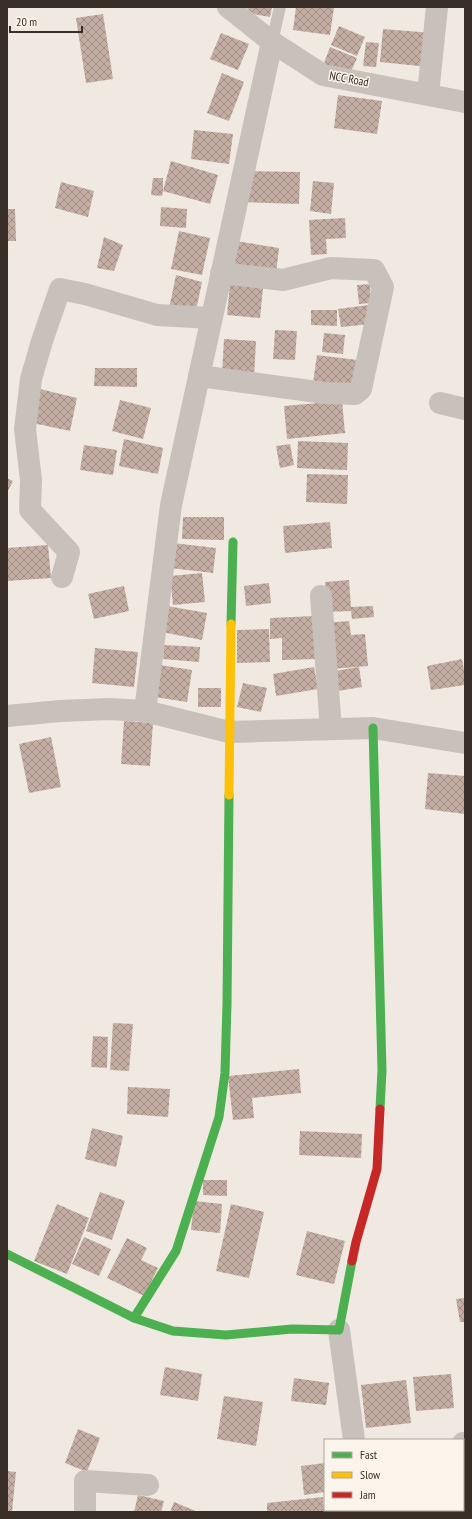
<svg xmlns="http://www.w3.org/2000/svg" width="472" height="1519" font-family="'PT Sans Narrow',sans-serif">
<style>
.building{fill:url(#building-cross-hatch)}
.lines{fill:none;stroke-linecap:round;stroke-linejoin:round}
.lane{stroke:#c8c1bb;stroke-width:12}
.street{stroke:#c8c1bb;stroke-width:22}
.fast{stroke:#4caf50;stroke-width:9}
.slow{stroke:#ffc107;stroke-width:9}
.jam{stroke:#c62828;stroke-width:9}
.labels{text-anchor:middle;stroke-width:3;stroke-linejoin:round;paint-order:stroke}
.street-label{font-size:12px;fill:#392e28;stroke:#fbf4ea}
</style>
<defs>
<pattern id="building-cross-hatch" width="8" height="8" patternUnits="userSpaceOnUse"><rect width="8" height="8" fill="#c4aea3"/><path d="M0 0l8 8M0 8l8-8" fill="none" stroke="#a08e85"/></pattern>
</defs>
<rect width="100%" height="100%" fill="#efe9e2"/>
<g class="building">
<path d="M249,7H272L270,17L247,13Z"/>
<path d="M296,7H334L330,35L293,30Z"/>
<path d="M103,14L113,79L86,83L76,18Z"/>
<path d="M339,26L365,37L357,56L331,45Z"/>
<path d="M383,29L433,33L429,67L380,62Z"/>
<path d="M221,33L249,44L238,70L210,59Z"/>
<path d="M366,42L379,43L376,67L363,66Z"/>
<path d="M330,47L357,58L349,76L323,66Z"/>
<path d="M222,73L244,82L229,121L207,113Z"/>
<path d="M338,95L382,101L377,134L334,128Z"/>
<path d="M194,130L233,134L229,164L191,159Z"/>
<path d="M171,161L218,175L210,204L163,191L162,196L151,195L153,178H163V191Z"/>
<path d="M244,171L300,172L299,204L243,202Z"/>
<path d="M313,181L334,183L331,214L310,211Z"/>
<path d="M61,182L94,191L88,217L55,208Z"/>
<path d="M161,207L187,209L186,228L160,226Z"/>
<path d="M7,209H15L16,241H7Z"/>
<path d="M345,218L346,238L326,239L327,254L311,255L309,220Z"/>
<path d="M179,231L210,238L202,275L171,269Z"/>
<path d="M104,237L123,245L114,271L97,268Z"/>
<path d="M236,241L279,248L276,274L232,267Z"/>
<path d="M176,275L202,282L195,315L169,309Z"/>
<path d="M230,284L263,288L260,318L227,315Z"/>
<path d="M370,284L371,303L359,304L357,285Z"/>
<path d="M369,305L371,324L341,327L338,309Z"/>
<path d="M311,310H337V326L311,325Z"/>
<path d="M275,330L297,331L295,360L273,359Z"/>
<path d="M324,333L345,335L343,354L322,352Z"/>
<path d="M224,339L256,341L254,377L222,375Z"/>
<path d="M317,355L357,360L353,388L313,383Z"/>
<path d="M95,368H137V387L94,386Z"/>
<path d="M36,388L77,398L70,431L28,422Z"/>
<path d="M120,400L151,408L143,439L112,431Z"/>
<path d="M342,401L345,433L287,439L284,406Z"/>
<path d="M124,439L163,448L158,474L119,466Z"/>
<path d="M298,441L348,443L347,470L297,468Z"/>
<path d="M290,444L294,465L280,468L276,446Z"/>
<path d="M84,445L117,450L113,475L80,470Z"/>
<path d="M307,474L348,475L347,504L306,502Z"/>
<path d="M7,478L13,481L7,493Z"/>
<path d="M183,517H224V540L182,539Z"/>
<path d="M330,522L332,548L285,553L283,526Z"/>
<path d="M173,543L216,548L213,573L170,568Z"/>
<path d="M48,545L51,578L7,581V548Z"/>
<path d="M202,573L205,602L173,605L170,576Z"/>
<path d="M349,580L351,607L373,606L374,617L352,619L351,611L327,612L325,582Z"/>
<path d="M269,583L271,603L246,606L244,586Z"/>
<path d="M124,586L129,611L94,619L88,594Z"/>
<path d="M167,606L207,613L202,640L162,632Z"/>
<path d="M315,616L317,659L282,660V638L270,639V618Z"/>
<path d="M349,621L351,635L365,634L368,666L331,669L326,623Z"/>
<path d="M269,629L270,662L237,663V630Z"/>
<path d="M164,645L200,647L199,662L163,659Z"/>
<path d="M95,648L138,652L134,687L92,683Z"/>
<path d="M462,659L465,675V685L431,690L427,666Z"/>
<path d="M160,665L192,670L187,702L155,697Z"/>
<path d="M314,667L318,689L276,696L273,674Z"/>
<path d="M359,667L362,687L332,692L329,672Z"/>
<path d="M243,683L267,688L261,712L237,707Z"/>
<rect x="198" y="688" width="23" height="19"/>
<path d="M124,721L153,723L150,766L121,764Z"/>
<path d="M51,737L61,787L29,793L19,744Z"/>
<path d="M428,773L465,776V814L425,809Z"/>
<path d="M113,1023L133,1024L129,1071L110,1070Z"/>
<path d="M93,1036L108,1037L107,1068L91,1067Z"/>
<path d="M299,1069L301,1093L252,1098L254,1118L233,1120L228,1076Z"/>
<path d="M128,1087L170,1089L168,1117L127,1114Z"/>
<path d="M92,1128L123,1136L116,1167L85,1159Z"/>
<path d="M300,1131L362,1134L361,1158L299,1155Z"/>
<path d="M203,1180H227V1196L203,1195Z"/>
<path d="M100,1192L125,1201L112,1240L86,1231Z"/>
<path d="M194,1201L222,1204L220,1233L191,1230Z"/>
<path d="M57,1204L89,1218L67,1274L34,1261Z"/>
<path d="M231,1204L264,1212L249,1278L216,1271Z"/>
<path d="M307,1231L345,1241L334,1284L296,1275Z"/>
<path d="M84,1237L111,1249L99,1276L72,1264Z"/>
<path d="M127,1238L147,1248L141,1260L158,1268L144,1296L107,1278Z"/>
<path d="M465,1298V1322H460L456,1299Z"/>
<path d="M165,1367L202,1374L198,1401L160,1395Z"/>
<path d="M451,1374L454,1408L416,1411L413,1377Z"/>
<path d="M294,1378L329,1383L326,1405L291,1401Z"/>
<path d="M406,1380L411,1423L366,1428L361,1385Z"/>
<path d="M224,1396L263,1402L256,1446L217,1439Z"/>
<path d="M78,1429L100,1438L87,1472L65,1463Z"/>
<path d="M325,1463V1492L304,1495L301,1466Z"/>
<path d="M7,1471L16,1472L12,1512H7Z"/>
<path d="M138,1495L164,1501L161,1512H134Z"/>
<path d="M323,1497L324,1512H267V1503Z"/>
<path d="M174,1502L198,1512H170Z"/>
<rect x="364" y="1510" width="42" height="2"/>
</g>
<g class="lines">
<path class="lane" d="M272,42L280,7"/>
<g class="street">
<path d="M228,7L272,42L323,75L465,102"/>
<path d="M428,94L437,7"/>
<path d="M199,376L325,393L355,394L361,389L383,287L374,270L331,268L283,280L221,273"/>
<path d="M440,403L465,409"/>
<path d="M62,577L69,552L30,510L31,480L25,429L31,379L42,341L60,289L85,294L157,315L211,318"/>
<path d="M321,596L331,729"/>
<path d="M145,711L171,505L272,42"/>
<path d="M7,716L60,711L109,709L145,711L229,732L373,728L465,743"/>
<path d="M339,1330L354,1440"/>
<path d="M463,1443H465"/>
<path d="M359,1510V1512"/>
<path d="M85,1512V1481L148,1485"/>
</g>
<g class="fast">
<path d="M231,624L233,542"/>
<path d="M373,728L382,1070L380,1109"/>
<path d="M7,1254L134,1318L173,1331L226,1335L292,1329L339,1330L352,1261"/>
<path d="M134,1318L176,1251L219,1117L225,1073L227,1004L229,795"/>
</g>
<path class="slow" d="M229,795L231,624"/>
<path class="jam" d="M352,1261L356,1242L377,1169L380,1109"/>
</g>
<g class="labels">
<g class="street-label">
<text transform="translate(349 79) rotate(10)" y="4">NCC Road</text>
</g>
</g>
<rect width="472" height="1519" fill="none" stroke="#392e28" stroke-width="16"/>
<rect x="324" y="1439" width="140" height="72" fill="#fbf4ea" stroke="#ada59c"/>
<rect x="332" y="1452" width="20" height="6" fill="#4caf50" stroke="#ada59c"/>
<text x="360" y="1459" font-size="12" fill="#392e28">Fast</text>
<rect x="332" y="1472" width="20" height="6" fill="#ffc107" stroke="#ada59c"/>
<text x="360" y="1479" font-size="12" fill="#392e28">Slow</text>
<rect x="332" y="1492" width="20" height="6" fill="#c62828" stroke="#ada59c"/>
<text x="360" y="1499" font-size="12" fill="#392e28">Jam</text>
<path d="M10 26v6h72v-6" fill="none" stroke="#392e28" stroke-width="2"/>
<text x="16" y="26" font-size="12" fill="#392e28" stroke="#fbf4ea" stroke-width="3" paint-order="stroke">20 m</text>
</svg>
